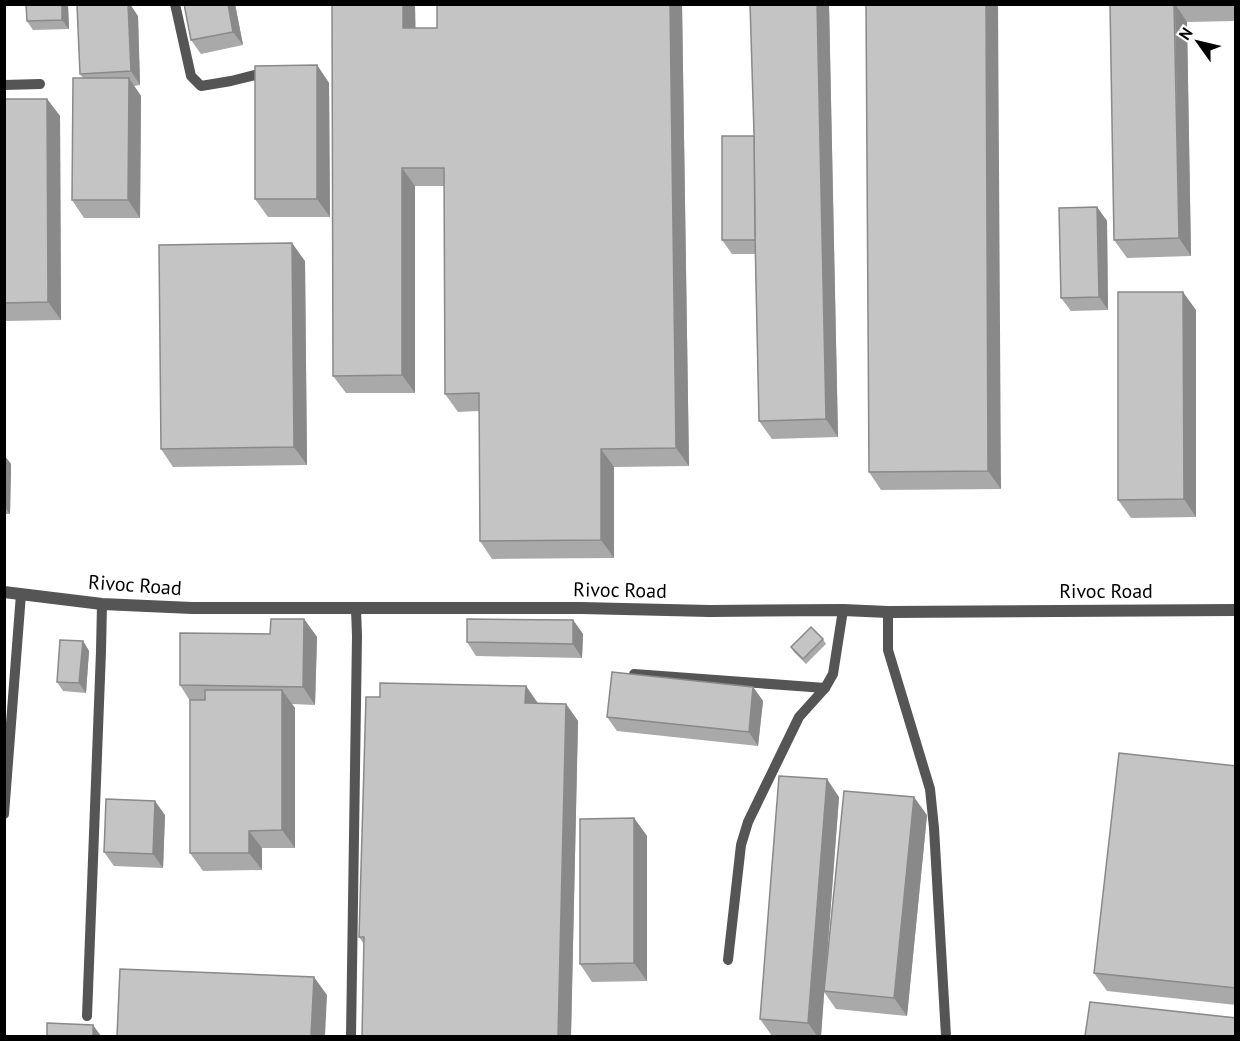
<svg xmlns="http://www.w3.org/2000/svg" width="1240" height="1041" font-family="'PT Sans',sans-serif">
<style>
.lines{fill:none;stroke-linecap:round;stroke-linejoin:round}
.service{stroke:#555;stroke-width:10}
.minor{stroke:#555;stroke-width:12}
.wall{fill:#a9a9a9}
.shaded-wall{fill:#898989}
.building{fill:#c4c4c4;stroke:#898989;stroke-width:1.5}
.labels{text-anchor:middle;stroke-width:4.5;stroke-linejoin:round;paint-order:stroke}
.street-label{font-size:20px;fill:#000;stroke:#fff}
</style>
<rect width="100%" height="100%" fill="#fff"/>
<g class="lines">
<g class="service">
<path d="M175,4L191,76L201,86L231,81L267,72"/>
<path d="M4,85L40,84"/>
<path d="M888,612V650L930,789L934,828L946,1036"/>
<path d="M634,674L825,688"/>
<path d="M4,814L21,594"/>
<path d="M728,960L741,845L748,822L799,717L825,688L833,674L843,610"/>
<path d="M87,1016L101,651L102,604"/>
<path d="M351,1036L357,636L356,609"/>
</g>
<path class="minor" d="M4,592L102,604L192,608H581L710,611L843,610L888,612L1236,610"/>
</g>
<g class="wall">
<path d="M235,4L243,45L201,54L191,40Z"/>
<path d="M332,4H415V28H437V4H682L689,466L614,467V558L492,559L480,541L479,411L458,412L445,394L444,186H415V393H346L333,376Z"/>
<path d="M750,4H829L838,437L772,439L759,421L755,254H732L722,240L754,136Z"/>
<path d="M866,4L1001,489L881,490L869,472Z"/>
<path d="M1110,4H1236V21L1187,22L1191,256L1127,258L1114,240Z"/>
<path d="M68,5L69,29L33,30L27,21Z"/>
<path d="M138,16L140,85L134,86L141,96L140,218H84L72,200L83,78L80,74Z"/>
<path d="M317,65L329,83L330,217H268L255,199Z"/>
<path d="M4,99H47L60,116L61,320L4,321Z"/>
<path d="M1097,207L1107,221L1108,310L1071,311L1061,298Z"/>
<path d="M305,261L307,465L173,467L161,449Z"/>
<path d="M1196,310V517L1131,518L1118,500Z"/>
<path d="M4,455L11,464L10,514H4Z"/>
<path d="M304,619L317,637L315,705L292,704L295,708V848H262V870L203,871L190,853V701L180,685L270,634Z"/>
<path d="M573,620L583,634L582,658L476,656L467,642Z"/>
<path d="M823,639L826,644L806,664L794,652L791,647Z"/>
<path d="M83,641L89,651L86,693L63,691L57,682Z"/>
<path d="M526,686L538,703L566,704L578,721L571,1036H362L364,944L359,937L380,697Z"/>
<path d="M753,687L763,701L758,746L617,731L607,717Z"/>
<path d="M1236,766V1005L1107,991L1094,973Z"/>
<path d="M839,797L826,971L927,815L907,1016L836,1009L824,992L821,1036H772L760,1019Z"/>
<path d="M165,815L163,868L114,866L104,852Z"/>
<path d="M634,818L647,836V981L592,982L580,964Z"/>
</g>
<g class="shaded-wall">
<path d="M62,4L68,5L69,29L62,20Z"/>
<path d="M128,4H130L138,16L140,85L131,71Z"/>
<path d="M228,4H235L243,45L233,32Z"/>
<path d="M403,4H415L416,46L403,28Z"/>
<path d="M670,4H682L689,466L676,448Z"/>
<path d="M817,4H829L838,437L826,419Z"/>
<path d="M986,4H998L1001,489L988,471Z"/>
<path d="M1175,4L1187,22L1191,256L1179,238Z"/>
<path d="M317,65L329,83L330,217L317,199Z"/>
<path d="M129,78L141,96L140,218L128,200Z"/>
<path d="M47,99L60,116L61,320L48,302Z"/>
<path d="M402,168L415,186V393L402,375Z"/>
<path d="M1097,207L1107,221L1108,310L1099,297Z"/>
<path d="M292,243L305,261L307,465L294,447Z"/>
<path d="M1183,292L1196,310V517L1184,499Z"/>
<path d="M601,449L614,467V558L601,540Z"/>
<path d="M4,455L11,464L10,514L4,506Z"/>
<path d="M304,619L317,637L315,705L303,687Z"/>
<path d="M573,620L583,634L582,658L573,644Z"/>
<path d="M83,641L89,651L86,693L79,683Z"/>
<path d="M526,686L538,704L525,703Z"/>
<path d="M753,687L763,701L758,746L749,732Z"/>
<path d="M282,690L295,708V848L282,830Z"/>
<path d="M566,704L578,721L571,1036H558Z"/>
<path d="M827,779L839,797L821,1036H817L808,1023Z"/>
<path d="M914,797L927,815L907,1016L894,998Z"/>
<path d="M155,801L165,815L163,868L153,854Z"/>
<path d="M634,818L647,836V981L634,963Z"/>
<path d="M249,831L262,848V870L249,853Z"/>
<path d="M314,977L327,995L325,1036H311Z"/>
<path d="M93,1025L101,1036H93Z"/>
</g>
<g class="building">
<path d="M26,4H62V20L27,21Z"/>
<path d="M128,4L131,71L80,74L77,5Z"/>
<path d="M184,4H228L233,32L191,40Z"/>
<path d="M332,4H403V28H437V4H670L676,448L601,449V540L480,541L479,393L445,394L444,168H402V375L333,376Z"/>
<path d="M750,4H817L826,419L759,421L755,236L754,132Z"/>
<path d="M866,4H986L988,471L869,472Z"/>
<path d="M1110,4H1174L1179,238L1114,240Z"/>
<path d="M317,65V199H255V66Z"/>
<path d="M73,78H129L128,200H72Z"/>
<path d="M4,99H47L48,302L4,303Z"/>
<path d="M722,136H754L755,240H722Z"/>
<path d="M1097,207L1099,297L1061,298L1059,208Z"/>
<path d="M292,243L294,447L161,449L159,245Z"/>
<path d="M1118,292H1183L1184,499L1118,500Z"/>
<path d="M271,619H304L303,687L180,685V633L270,634Z"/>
<path d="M467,619L573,620V644L467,642Z"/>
<path d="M811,627L823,639L803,659L791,647Z"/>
<path d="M60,640L83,641L79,683L57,682Z"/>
<path d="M612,672L753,687L749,732L607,717Z"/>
<path d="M380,683L526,686L525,703L566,704L558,1036H362L364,937H359L366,697H380Z"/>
<path d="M205,690H282V830L249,831V853H190V700H205Z"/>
<path d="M1119,753L1236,766V988L1094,973Z"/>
<path d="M779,776L827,779L808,1023L760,1019Z"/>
<path d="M844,791L914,797L894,998L824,991Z"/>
<path d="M106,799L155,801L153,854L104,852Z"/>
<path d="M634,818V963L580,964V819Z"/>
<path d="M120,969L314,977L311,1036H117Z"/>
<path d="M1090,1002L1236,1018V1036H1085Z"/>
<path d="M47,1023L93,1025V1036H47Z"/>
</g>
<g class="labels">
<g class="street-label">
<text transform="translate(135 585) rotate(4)" y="7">Rivoc Road</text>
<text transform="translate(620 590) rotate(1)" y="7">Rivoc Road</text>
<text x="1106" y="598">Rivoc Road</text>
</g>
</g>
<rect width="1240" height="1041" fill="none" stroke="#000000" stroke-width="12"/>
<g transform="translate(1198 42) rotate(304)" stroke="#ffffff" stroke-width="4.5" paint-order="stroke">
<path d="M0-4.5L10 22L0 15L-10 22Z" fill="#000000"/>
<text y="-9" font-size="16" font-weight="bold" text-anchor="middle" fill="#000000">N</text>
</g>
</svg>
